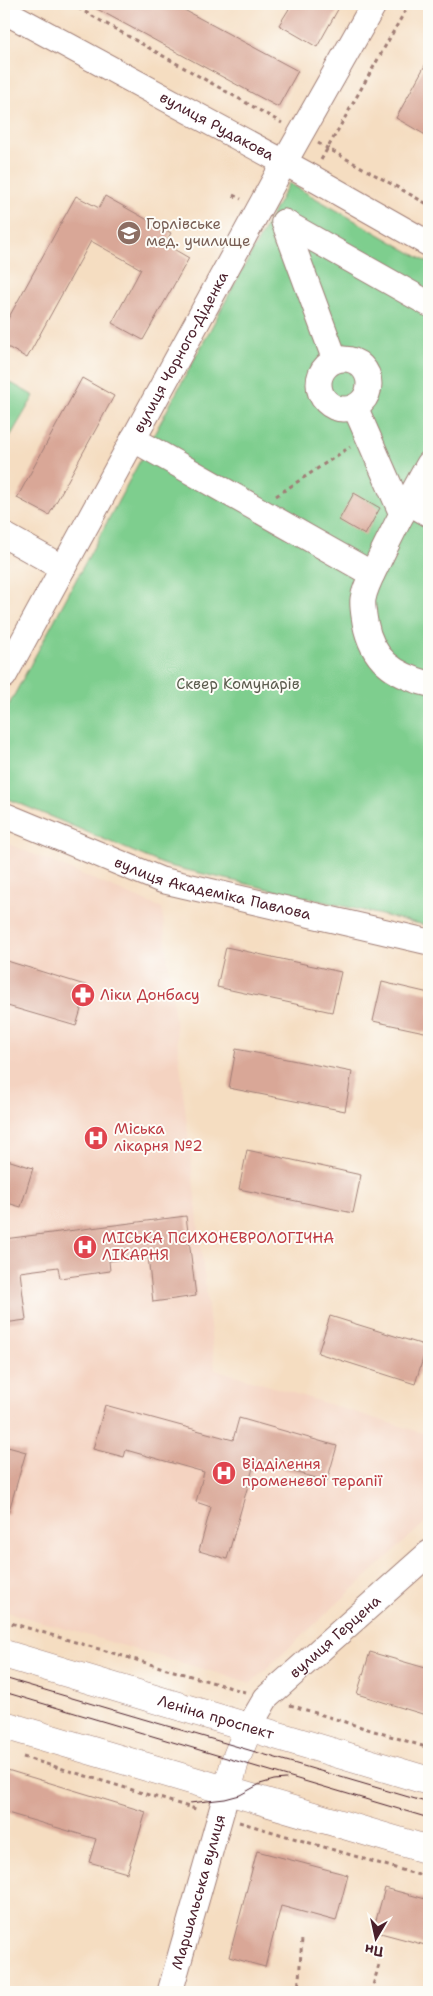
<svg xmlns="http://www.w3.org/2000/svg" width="433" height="1996" font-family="'Shantell Sans',sans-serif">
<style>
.built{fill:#f4d3c1}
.green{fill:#7ece8e;stroke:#64765c}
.building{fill:#d9a797}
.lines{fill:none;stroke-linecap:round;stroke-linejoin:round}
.minor-casing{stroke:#a07e76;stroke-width:27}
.major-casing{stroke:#a07e76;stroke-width:29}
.path{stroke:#a07e76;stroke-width:3;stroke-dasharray:4 4;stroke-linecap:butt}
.minor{stroke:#fff;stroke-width:25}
.major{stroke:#fff;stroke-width:28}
.tram{stroke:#4a1f2b;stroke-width:1}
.labels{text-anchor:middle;stroke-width:4;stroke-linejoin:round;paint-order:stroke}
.street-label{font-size:15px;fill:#4a1f2b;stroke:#fdfcf7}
.education-label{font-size:15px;fill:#785e54;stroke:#fdfcf7;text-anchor:start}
.park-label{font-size:15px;fill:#5c5c4e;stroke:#fdfcf7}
.health-label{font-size:15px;fill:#be3a42;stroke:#fdfcf7;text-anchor:start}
</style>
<rect width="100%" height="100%" fill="#fdfcf7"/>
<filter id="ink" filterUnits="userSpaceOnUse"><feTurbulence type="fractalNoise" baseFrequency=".02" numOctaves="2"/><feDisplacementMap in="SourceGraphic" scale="10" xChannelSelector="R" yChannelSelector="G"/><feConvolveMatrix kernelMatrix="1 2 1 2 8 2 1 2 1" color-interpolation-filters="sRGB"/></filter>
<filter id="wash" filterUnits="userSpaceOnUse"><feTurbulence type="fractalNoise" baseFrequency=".0096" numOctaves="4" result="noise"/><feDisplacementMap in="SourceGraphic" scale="20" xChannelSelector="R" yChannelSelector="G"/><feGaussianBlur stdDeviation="1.12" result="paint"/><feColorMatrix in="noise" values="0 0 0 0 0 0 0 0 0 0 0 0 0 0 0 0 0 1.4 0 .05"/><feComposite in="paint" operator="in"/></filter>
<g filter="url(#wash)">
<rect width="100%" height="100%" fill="#f5ddc1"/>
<path class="built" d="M4,842L162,908L215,1369L429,1435V1519L251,1683L4,1611Z"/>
<g class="green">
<path d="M289,183L429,263V926L165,865L4,797V714Z"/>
<path d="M4,379L34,396L4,447Z"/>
</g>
<g id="blocks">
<g class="building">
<path d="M88,4H173L298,71L278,107Z"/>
<path d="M292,4H341L317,47L279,25Z"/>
<path d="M429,58V137L396,118Z"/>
<path d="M76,196L99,208L105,196L171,233L165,244L189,258L143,340L112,323L141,269L91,241L27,358L4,345V326Z"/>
<path d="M82,378L114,396L49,515L17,498Z"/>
<path d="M354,493L380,508L365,535L339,520Z"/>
<path d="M226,947L341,972L332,1012L217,987Z"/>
<path d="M4,960L88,986L76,1026L4,1005Z"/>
<path d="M382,982L429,993V1033L373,1021Z"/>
<path d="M236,1049L352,1072L345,1111L229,1088Z"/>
<path d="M247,1150L361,1175L353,1213L239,1189Z"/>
<path d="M4,1159L33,1168L21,1207L4,1202Z"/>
<path d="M186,1216L196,1296L153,1302L148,1256L109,1261L110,1271L60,1278L58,1267L20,1272L26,1320L4,1323V1239Z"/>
<path d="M330,1316L427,1346L415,1384L318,1353Z"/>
<path d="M105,1405L233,1440L239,1418L337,1446L327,1481L255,1461L227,1559L199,1551L211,1507L196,1502L204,1472L126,1450L124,1457L93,1449Z"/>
<path d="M4,1446L26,1452L8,1514L4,1513Z"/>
<path d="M370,1652L429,1669V1716L357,1694Z"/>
<path d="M4,1769L146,1812L127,1873L89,1862L96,1839L4,1812Z"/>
<path d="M257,1851L348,1875L336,1921L281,1906L265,1967L229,1957Z"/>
<path d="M385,1888L429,1900V1946L373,1931Z"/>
</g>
</g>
</g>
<g filter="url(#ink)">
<use href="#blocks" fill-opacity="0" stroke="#a07e76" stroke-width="1"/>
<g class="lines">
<g class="minor-casing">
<g id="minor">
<path id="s1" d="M4,11L311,177L429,244"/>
<path d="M284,222L429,304"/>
<path d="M284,222L335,360"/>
<circle cx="344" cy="384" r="25"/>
<path d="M355,407L402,514"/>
<path d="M133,439L372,574"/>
<path d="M429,464C411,495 395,527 379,560C374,571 365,586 363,599C362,606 364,615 365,622C372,660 394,675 429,684"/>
<path d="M408,502L429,514"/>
<path d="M4,535L63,568"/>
<path id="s2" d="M4,676L284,163L374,4"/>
<path id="s3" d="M4,815L161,880L429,942"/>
<path id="s4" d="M249,1727L266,1698L429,1553"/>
<path id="s5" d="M170,1992L227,1792"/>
</g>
</g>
<g class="major-casing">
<g id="major">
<path id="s6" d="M4,1654L429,1781"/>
<path d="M4,1725L429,1850"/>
<path d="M227,1792L235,1761L249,1727"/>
</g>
</g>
<g class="path">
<path d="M71,4L282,123"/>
<path d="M318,143L429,205"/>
<path d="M321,160L409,4"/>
<path d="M233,195L241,199"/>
<path d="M276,496L350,447"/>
<path d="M4,1621L245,1692"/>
<path d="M290,1705L429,1748"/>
<path d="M23,1757L199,1810"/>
<path d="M239,1822L429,1878"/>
<path d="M298,1992L302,1939"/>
<path d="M371,1992L379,1965"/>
</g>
<use href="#minor" class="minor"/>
<use href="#major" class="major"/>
<g class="tram">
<path d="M4,1678L429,1803"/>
<path d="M4,1692L429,1818"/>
<path d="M190,1803L225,1799L240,1795L260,1784L274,1780L286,1779"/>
</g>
</g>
</g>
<defs>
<g id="university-disc" transform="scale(1.25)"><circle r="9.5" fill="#8d6e63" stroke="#fdfcf7"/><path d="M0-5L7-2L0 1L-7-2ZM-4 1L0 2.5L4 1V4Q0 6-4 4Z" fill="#fff"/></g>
<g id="pharmacy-disc" transform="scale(1.25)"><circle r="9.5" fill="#e0444e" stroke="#fdfcf7"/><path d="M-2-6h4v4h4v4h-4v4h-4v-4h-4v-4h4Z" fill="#fff"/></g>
<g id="hospital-disc" transform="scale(1.25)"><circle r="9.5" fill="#e0444e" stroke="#fdfcf7"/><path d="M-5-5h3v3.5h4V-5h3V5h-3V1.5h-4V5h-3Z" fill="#fff"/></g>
</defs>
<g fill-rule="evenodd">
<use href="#university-disc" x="129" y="233"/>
<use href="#pharmacy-disc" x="83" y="995"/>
<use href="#hospital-disc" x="96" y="1138"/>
<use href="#hospital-disc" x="85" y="1247"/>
<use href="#hospital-disc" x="224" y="1473"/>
</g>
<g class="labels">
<g class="street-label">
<text dy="5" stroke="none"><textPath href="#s1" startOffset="242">вулиця Рудакова</textPath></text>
<text dy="5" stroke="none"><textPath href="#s2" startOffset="369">вулиця Чорного-Діденка</textPath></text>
<text dy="5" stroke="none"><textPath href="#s3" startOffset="222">вулиця Академіка Павлова</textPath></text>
<text dy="5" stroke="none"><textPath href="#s4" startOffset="126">вулиця Герцена</textPath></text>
<text dy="5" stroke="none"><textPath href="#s6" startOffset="221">Леніна проспект</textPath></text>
<text dy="5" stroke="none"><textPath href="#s5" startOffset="104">Маршальська вулиця</textPath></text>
</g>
<g class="education-label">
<text x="146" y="229">Горлівське<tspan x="146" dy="17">мед. училище</tspan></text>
</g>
<g class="park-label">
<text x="238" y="689">Сквер Комунарів</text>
</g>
<g class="health-label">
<text x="100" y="1000">Ліки Донбасу</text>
<text x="114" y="1134">Міська<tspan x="114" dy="17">лікарня №2</tspan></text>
<text x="102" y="1243">МІСЬКА ПСИХОНЕВРОЛОГІЧНА<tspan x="102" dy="17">ЛІКАРНЯ</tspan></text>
<text x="242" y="1469">Відділення<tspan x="242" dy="17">променевої терапії</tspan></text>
</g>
</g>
<rect width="433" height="1996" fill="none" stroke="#fdfcf7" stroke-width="20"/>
<g transform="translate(376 1938) rotate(189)" stroke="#fdfcf7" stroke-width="4" paint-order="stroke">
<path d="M0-4L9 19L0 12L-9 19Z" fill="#4a1f2b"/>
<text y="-8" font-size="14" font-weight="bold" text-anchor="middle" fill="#4a1f2b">Пн</text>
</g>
</svg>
